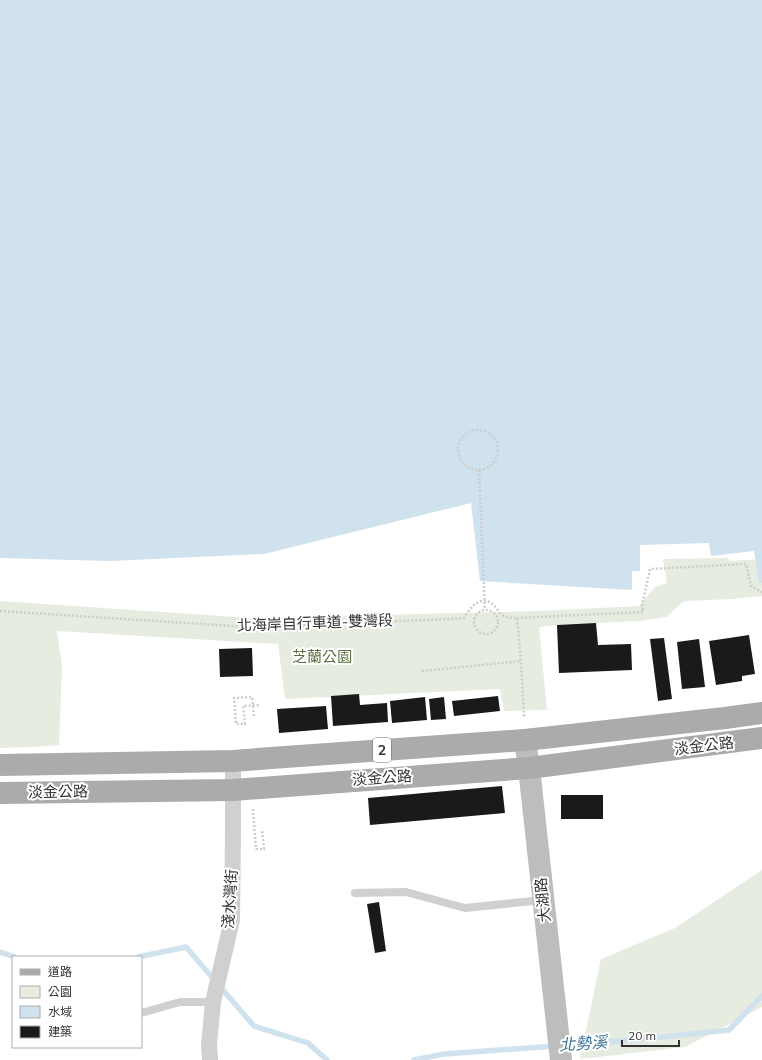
<svg xmlns="http://www.w3.org/2000/svg" width="762" height="1060" font-family="Mulish,'Noto Sans TC',sans-serif">
<style>
.green{fill:#e6ecdf}
.water{fill:#cfe2ee}
.lines{fill:none;stroke-linecap:round;stroke-linejoin:round}
.stream{stroke:#cfe2ee;stroke-width:5.5}
.building{fill:#1a1a1a}
.path{stroke:#cdcdcd;stroke-width:2.5;stroke-dasharray:2 2;stroke-linecap:butt}
.lane{stroke:#d0d0d0;stroke-width:8}
.street{stroke:#d0d0d0;stroke-width:16}
.secondary{stroke:#bdbdbd;stroke-width:22}
.primary{stroke:#ababab;stroke-width:22}
.labels{text-anchor:middle;stroke-width:4;stroke-linejoin:round;paint-order:stroke}
.shield{fill:#fff;stroke:#707070;stroke-width:1}
.shield-label{font-size:14px;font-weight:bold;fill:#333}
.street-label{font-size:15px;fill:#333;stroke:#fff}
.park-label{font-size:15px;fill:#56703f;stroke:#fff}
.water-label{font-size:16px;font-style:italic;fill:#3f7597;stroke:#fff}
</style>
<rect width="100%" height="100%" fill="#fff"/>
<g class="green">
<path d="M728,558L730,561L762,559V596L732,599L684,601L666,617L639,621L557,625L539,627L547,710L504,711L500,689L285,699L278,644L57,631L62,666L59,745L35,747L0,748V601L251,618L538,611L639,606L655,587L667,583L663,559Z"/>
<path d="M762,870V1007L685,1047L580,1059L601,959L675,928Z"/>
</g>
<path class="water" d="M0,0H762V583H759L754,551L711,556L709,543L640,545V571H632V590L480,581L471,503L264,554L110,561L0,558Z"/>
<g class="lines">
<g class="stream">
<path d="M0,952L15,957"/>
<path d="M138,957L186,947L254,1026L308,1043L327,1060"/>
<path d="M564,1045L632,1040L729,1030L762,996"/>
<path d="M414,1060L444,1054L555,1046"/>
</g>
</g>
<g class="building">
<path d="M596,623L598,645L631,644L632,670L559,673L557,625Z"/>
<path d="M749,635L755,674L742,676V681L716,685L709,641Z"/>
<path d="M664,638L672,699L658,701L650,639Z"/>
<path d="M699,639L705,687L682,689L677,642Z"/>
<path d="M252,648L253,676L220,677L219,649Z"/>
<path d="M359,694L360,705L387,703L388,722L333,726L331,696Z"/>
<path d="M498,696L500,711L454,716L452,701Z"/>
<path d="M425,697L427,720L392,723L390,701Z"/>
<path d="M444,697L446,719L431,720L429,699Z"/>
<path d="M326,706L328,729L279,733L277,709Z"/>
<path d="M502,786L505,813L370,825L368,798Z"/>
<rect x="561" y="795" width="42" height="24"/>
<path d="M379,902L386,951L375,953L367,904Z"/>
</g>
<g class="lines">
<g class="path">
<circle cx="478" cy="450" r="20"/>
<path d="M479,470L485,610"/>
<circle cx="486" cy="622" r="12"/>
<path d="M0,611L249,627L451,619L464,618C470,608 479,596 491,603C496,606 498,612 502,615C507,618 512,618 517,618L521,661L524,717"/>
<path d="M517,618L643,612L642,606L650,569L746,564L751,586L762,592"/>
<path d="M422,671L521,661"/>
<path d="M254,716L252,697L234,698L236,724H245L243,706L259,705"/>
<path d="M253,809L256,849H264L262,830"/>
</g>
<g class="lane">
<path d="M355,893L406,892L465,908L543,900"/>
<path d="M141,1013L180,1002H213"/>
</g>
<path class="street" d="M210,1060L209,1045L213,1002L232,920L233,830V761"/>
<path class="secondary" d="M525,740L529,768L561,1060"/>
<g class="primary">
<path d="M0,765L233,761L271,758L525,740L725,718L762,713"/>
<path d="M0,793L233,790L529,768L762,738"/>
</g>
</g>
<g class="labels">
<rect class="shield" x="373" y="738" width="18" height="24" rx="3"/>
<g class="shield-label">
<text x="382" y="755">2</text>
</g>
<g class="street-label">
<text transform="translate(315 623) rotate(-2)" y="5">北海岸自行車道-雙灣段</text>
<text transform="translate(704 746) rotate(-7)" y="5">淡金公路</text>
<text transform="translate(382 778) rotate(-4)" y="5">淡金公路</text>
<text transform="translate(58 792) rotate(-1)" y="5">淡金公路</text>
<text transform="translate(230 899) rotate(-86)" y="5">淺水灣街</text>
<text transform="translate(543 900) rotate(-96)" y="5">大湖路</text>
</g>
<g class="park-label">
<text x="322" y="662">芝蘭公園</text>
</g>
<g class="water-label">
<text transform="translate(583 1043) rotate(-4)" y="6">北勢溪</text>
</g>
</g>
<rect x="12" y="956" width="130" height="92" fill="#ffffff" stroke="#adadad"/>
<rect x="20" y="969" width="20" height="6" fill="#ababab" stroke="#adadad"/>
<text x="48" y="976" font-size="12" fill="#333333">道路</text>
<rect x="20" y="986" width="20" height="12" fill="#e6ecdf" stroke="#adadad"/>
<text x="48" y="996" font-size="12" fill="#333333">公園</text>
<rect x="20" y="1006" width="20" height="12" fill="#cfe2ee" stroke="#adadad"/>
<text x="48" y="1016" font-size="12" fill="#333333">水域</text>
<rect x="20" y="1026" width="20" height="12" fill="#1a1a1a" stroke="#adadad"/>
<text x="48" y="1036" font-size="12" fill="#333333">建築</text>
<path d="M622 1040v6h57v-6" fill="none" stroke="#333333" stroke-width="2"/>
<text x="628" y="1040" font-size="12" fill="#333333" stroke="#ffffff" stroke-width="3" paint-order="stroke">20 m</text>
</svg>
